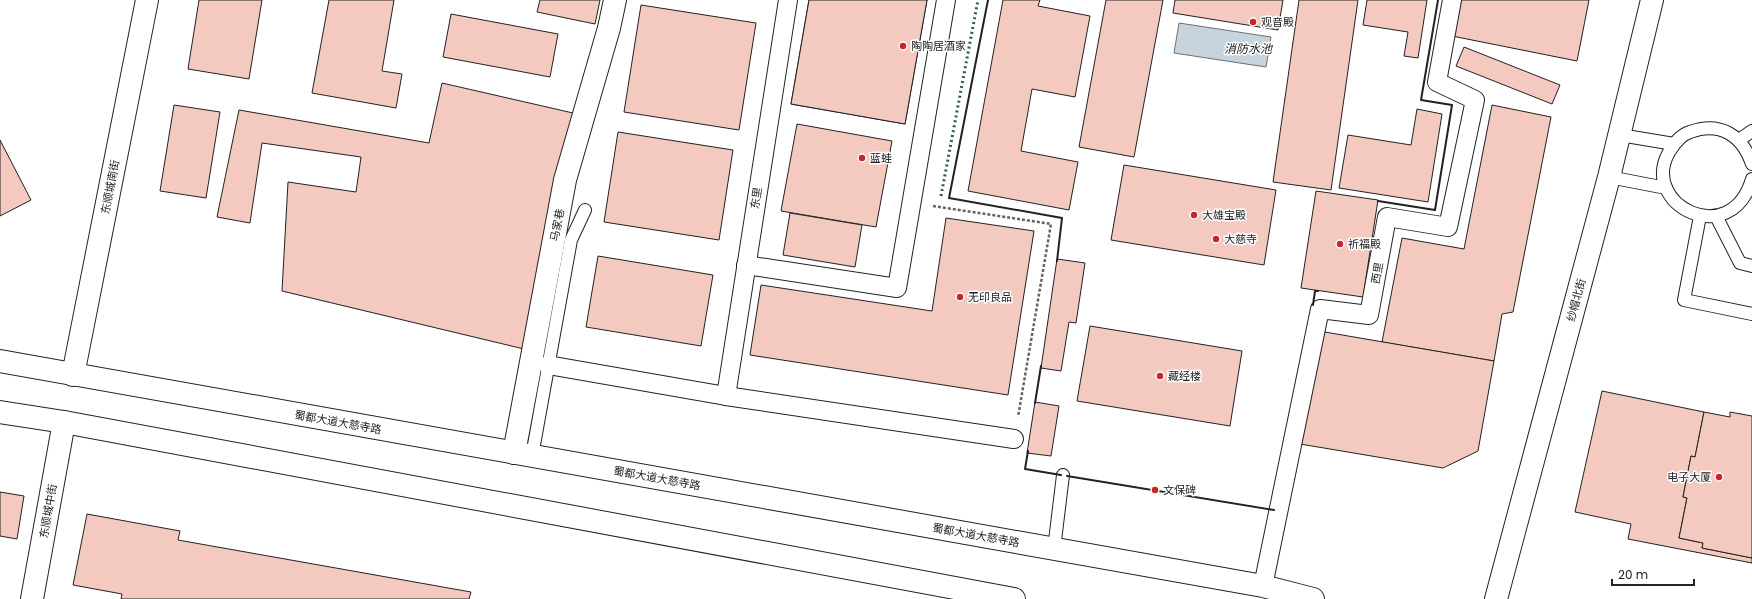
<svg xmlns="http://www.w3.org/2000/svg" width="1752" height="599" font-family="Poppins,'Noto Sans SC',sans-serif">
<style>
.water{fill:#c7d3dd;stroke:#6f6f6f}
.building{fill:#f3c9c0;stroke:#222}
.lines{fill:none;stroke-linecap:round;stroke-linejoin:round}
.service-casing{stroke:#222;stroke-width:14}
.pedestrian-casing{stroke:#222;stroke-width:20}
.minor-casing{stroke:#222;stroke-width:24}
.primary-casing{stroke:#222;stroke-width:24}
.path{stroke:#646464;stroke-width:2.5;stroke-dasharray:3 2;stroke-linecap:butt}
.service{stroke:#fff;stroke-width:12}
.pedestrian{stroke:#fff;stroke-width:18}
.minor{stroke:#fff;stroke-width:22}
.primary{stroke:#fff;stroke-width:22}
.hedge{stroke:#2f5e38;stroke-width:3;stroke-dasharray:2 3;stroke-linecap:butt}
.wall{stroke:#222;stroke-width:2}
.poi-dot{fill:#c62828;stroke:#fff;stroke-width:1.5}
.labels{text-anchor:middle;stroke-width:3;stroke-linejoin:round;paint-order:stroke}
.poi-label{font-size:11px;fill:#222;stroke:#fff;text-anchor:start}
.street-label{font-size:11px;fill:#222;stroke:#fff}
.water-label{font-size:12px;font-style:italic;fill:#222;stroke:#fff}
</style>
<rect width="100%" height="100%" fill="#fff"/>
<path class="water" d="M1179,23L1271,37L1266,67L1174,53Z"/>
<g class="building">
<path d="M199,0H262L249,79L188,69Z"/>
<path d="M329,0H394L382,71L402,74L396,108L312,93Z"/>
<path d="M540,0H600L595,24L537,12Z"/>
<path d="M809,0H927L905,124L791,104Z"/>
<path d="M809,0H927L905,124L791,104Z"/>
<path d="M1003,0H1040L1038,6L1090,16L1075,97L1032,89L1021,151L1078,162L1069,210L968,191Z"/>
<path d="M1106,0H1163L1134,157L1079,147Z"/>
<path d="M1175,0H1283L1278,30L1173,13Z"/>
<path d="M1299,0H1358L1331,190L1273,182Z"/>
<path d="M1367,0H1427L1418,58L1404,56L1408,32L1363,25Z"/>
<path d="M1459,0H1589L1577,61L1452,36Z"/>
<path d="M641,5L756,23L739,130L624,112Z"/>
<path d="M451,14L558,34L550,77L443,57Z"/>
<path d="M1464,47L1560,85L1552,104L1456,66Z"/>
<path d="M442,83L573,113L524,349L282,291L288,182L356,192L361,157L262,143L250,223L217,217L239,110L429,143Z"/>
<path d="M174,105L220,112L206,198L160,191Z"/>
<path d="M1492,105L1551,117L1513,312L1502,314L1494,361L1382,342L1402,238L1464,249Z"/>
<path d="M1417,109L1442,114L1428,202L1339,188L1348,135L1411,145Z"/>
<path d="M797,124L892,141L876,227L781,211Z"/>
<path d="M618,132L733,150L719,240L604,222Z"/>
<path d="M0,140L31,200L0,216Z"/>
<path d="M1124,165L1276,190L1264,265L1111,240Z"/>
<path d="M1316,191L1378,200L1363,297L1301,288Z"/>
<path d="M790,213L862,225L855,267L783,255Z"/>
<path d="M946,218L1034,231L1008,395L750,355L761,285L932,311Z"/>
<path d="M598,256L713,275L701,346L586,327Z"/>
<path d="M1057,259L1085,263L1076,323L1069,322L1061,371L1041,368Z"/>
<path d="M1090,326L1242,351L1230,426L1077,401Z"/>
<path d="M1319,331L1494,361L1478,451L1443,468L1300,444Z"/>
<path d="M1602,391L1704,412L1695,457L1691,456L1683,497L1687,498L1679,538L1703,543L1702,548L1752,558V563L1628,539L1631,524L1575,512Z"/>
<path d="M1035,402L1059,406L1051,456L1027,453Z"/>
<path d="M1704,412L1730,417V412L1752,416V558L1702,548L1703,543L1679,538L1687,498L1683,497L1691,456L1695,457Z"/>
<path d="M0,492L24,496L17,539L0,536Z"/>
<path d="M87,514L180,531L178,540L471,592L469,599H121L122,594L73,585Z"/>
</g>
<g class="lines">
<g class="service-casing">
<g id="service">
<path d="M1620,135L1674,144"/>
<path d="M1739,140L1752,131"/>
<path d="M1752,164C1742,135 1720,121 1690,132C1680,135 1674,144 1669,152C1639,205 1731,251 1752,179"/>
<path d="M1609,177L1666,188"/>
<path d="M1700,216L1684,300L1752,314"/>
<path d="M1716,216L1740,263L1752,266"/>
<path d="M532,456L571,240L585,210"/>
<path d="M1054,549L1063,475"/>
</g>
</g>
<g class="pedestrian-casing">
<g id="pedestrian">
<path d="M746,265L897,288L946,0"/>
<path d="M548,365L726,396L1014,439"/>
<path d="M726,396L788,0"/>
<path d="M1263,586L1320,309L1369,315L1387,217L1448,227L1475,100L1437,82L1452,0"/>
</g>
</g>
<g class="minor-casing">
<g id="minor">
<path d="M73,375L147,0"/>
<path d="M514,453L565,180L609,28L615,0"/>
<path d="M32,599L64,422"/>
<path d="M1496,599L1609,177L1652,0"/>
</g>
</g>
<g class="primary-casing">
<g id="primary">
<path d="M0,361L1263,586L1313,599"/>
<path d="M0,412L64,422L1014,599"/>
</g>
</g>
<path class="path" d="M933,206L1051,224L1018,417"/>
<use href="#service" class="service"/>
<use href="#pedestrian" class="pedestrian"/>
<use href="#minor" class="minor"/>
<use href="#primary" class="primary"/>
<path class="hedge" d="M941,196L978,0"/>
<g class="wall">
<path d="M988,0L949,198L1062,218L1057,261"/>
<path d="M1378,201L1435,210L1452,105L1421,100L1438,0"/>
<path d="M1313,305L1315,291H1318"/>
<path d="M1035,403L1041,366"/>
<path d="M1028,451L1025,469L1061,475"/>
<path d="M1067,476L1274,510"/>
</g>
</g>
<g class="poi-dot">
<circle cx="1253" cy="22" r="4"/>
<circle cx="903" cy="46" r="4"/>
<circle cx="862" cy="158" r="4"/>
<circle cx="1194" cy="215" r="4"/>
<circle cx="1216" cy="239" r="4"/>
<circle cx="1340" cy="244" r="4"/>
<circle cx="960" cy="297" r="4"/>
<circle cx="1160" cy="376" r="4"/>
<circle cx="1719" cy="477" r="4"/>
<circle cx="1155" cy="490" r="4"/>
</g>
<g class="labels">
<g class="poi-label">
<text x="1261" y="26">观音殿</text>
<text x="911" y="50">陶陶居酒家</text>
<text x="870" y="162">蓝蛙</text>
<text x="1202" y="219">大雄宝殿</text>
<text x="1224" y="243">大慈寺</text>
<text x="1348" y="248">祈福殿</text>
<text x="968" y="301">无印良品</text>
<text x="1168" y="380">藏经楼</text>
<text x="1711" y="481" text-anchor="end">电子大厦</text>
<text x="1163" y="494">文保碑</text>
</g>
<g class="street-label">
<text transform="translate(110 187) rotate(-79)" y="4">东顺城南街</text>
<text transform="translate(756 198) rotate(-81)" y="4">东里</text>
<text transform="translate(557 225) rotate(-79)" y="4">马家巷</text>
<text transform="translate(1377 273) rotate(-80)" y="4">西里</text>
<text transform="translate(1576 300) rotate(-75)" y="4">纱帽北街</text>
<text transform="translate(338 422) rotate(10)" y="4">蜀都大道大慈寺路</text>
<text transform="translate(657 478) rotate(10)" y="4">蜀都大道大慈寺路</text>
<text transform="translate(48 511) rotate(-80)" y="4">东顺城中街</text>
<text transform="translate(976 535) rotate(10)" y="4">蜀都大道大慈寺路</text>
</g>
<g class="water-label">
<text x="1248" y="53">消防水池</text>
</g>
</g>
<path d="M1612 579v6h82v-6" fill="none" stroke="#222222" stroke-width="2"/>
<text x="1618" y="579" font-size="12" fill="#222222" stroke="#ffffff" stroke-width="3" paint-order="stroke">20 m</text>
</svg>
